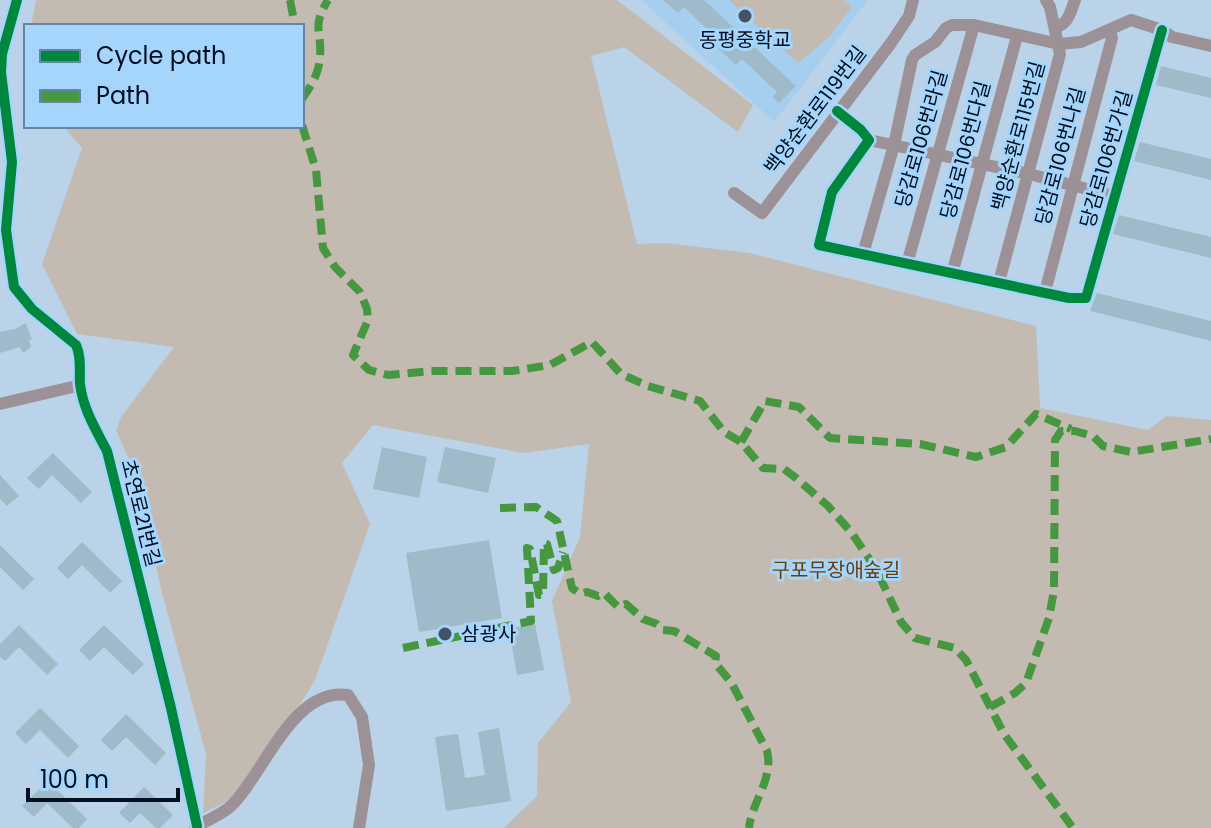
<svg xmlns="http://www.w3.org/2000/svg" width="1211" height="828" font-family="Poppins,'Noto Sans KR',sans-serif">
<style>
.built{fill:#a6ceef}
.green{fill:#c3bab1}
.building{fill:#9fbac9}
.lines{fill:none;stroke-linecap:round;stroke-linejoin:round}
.minor{stroke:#9c9197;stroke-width:12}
.quiet{stroke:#46973f;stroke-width:8;stroke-dasharray:16 8;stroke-linecap:butt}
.cycleway-casing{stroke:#a6d5fc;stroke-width:15}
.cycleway{stroke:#00873e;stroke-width:10}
.poi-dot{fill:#415365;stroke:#a6d5fc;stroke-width:3}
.labels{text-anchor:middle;stroke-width:6;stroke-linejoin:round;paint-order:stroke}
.poi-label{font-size:20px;fill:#000e1f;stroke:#a6d5fc}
.street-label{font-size:20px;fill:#000e1f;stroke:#a6d5fc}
.park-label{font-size:20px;fill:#6a3e05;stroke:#a6d5fc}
</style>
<rect width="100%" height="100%" fill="#bad3e8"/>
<path class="built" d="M641,0H868L774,122Z"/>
<g class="green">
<path d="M36,0H617L753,105L738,132L624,47L591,56L637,244L665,243L749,253L1036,326L1040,408L1148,430L1167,416L1211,420V828H504L537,796L538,743L571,702L552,601L580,537L589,444L523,453L373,425L342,463L370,524L315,680L288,724L232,799L203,813L206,754L161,589L139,482L116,430L121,417L174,347L77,334L42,264L82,148L63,126H302V26H31Z"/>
<path d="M729,0H844L852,7L828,38L798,63Z"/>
</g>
<g class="building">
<path d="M663,0H704L796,86L779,103L772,97L777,92L742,59L736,65L718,48L722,43L684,7L678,13Z"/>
<path d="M1161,66L1211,78V98L1156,85Z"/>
<path d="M1140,142L1211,159V180L1134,161Z"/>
<path d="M1119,215L1211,237V258L1113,234Z"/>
<path d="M1097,293L1211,321V341L1090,311Z"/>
<path d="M26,323L32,340H29L31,347L23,353L20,347L0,353V332L15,329Z"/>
<path d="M382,447L427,457L419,498L373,489Z"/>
<path d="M445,447L496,458L488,493L437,482Z"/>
<path d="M53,453L92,492L81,503L52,475L39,489L27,478Z"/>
<path d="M0,475L19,496L7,506L0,499Z"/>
<path d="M489,540L502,618L419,632L406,553Z"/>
<path d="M82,542L122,581L110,593L82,565L68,579L57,568Z"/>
<path d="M0,545L34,579L23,590L0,567Z"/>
<path d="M535,624L544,670L517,675L509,629Z"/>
<path d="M19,625L58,664L47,675L19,647L5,661L0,657V644Z"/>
<path d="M104,625L144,664L133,675L104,647L90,661L79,650Z"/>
<path d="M40,708L79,746L68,758L40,730L26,744L15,733Z"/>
<path d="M126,714L166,753L155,765L126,737L112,751L101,740Z"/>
<path d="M499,728L511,801L446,811L435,737L458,734L465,778L485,775L478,732Z"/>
<path d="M48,781L87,819L79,828H73L47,803L34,817L22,806Z"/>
<path d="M144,787L173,815L160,828H156L140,813L130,823L119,813Z"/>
</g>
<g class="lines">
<g class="minor">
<path d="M17,0L2,54L1,72L12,162L6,230L14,287L32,309L76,345C82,358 79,371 80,384C83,409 96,430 107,451L171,708L197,826"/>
<path d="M1055,28C1069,23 1070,13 1075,0"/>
<path d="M837,111L861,130L869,140L832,192L819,245L1069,298H1086L1162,30"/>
<path d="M869,140L1029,174L1114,196"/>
<path d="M734,193L762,213L891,43L909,16L913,0"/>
<path d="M863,254L894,145L912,60L915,55L935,42L946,28L952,25H974L1059,44L1081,42L1131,20L1162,30L1172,37L1211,46"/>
<path d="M907,264L974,25"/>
<path d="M952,274L1017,36"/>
<path d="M999,282L1060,54L1050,7L1046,0"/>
<path d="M1045,292L1112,38L1110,30"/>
<path d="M0,404L81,385"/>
<path d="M195,828C206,820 222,815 232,805C265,772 293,687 348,695L362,717L369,765L359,828"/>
</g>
<g class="quiet">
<path d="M290,0L295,26"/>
<path d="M302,99C311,86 319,74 320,57C322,29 311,28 328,0"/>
<path d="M302,125L316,170L323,248L335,267L360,292L367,309L368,320L353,355L369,370L388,375L431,371H512L550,365L592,342L621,374L648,386L700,401L724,432L741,442L763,468L784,469L796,478L828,506L851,532L876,569L901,622L915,638L955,648L966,660L1004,734L1073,828"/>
<path d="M741,442L765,401L799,407L830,438L920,444L976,457L1006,447L1036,414L1071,429"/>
<path d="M500,508L536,507L557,521L572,588L580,594L587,592L598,596L604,593L618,607L626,604L643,619L657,624L663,630L674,631L716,656L715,663L731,682L767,751C774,779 752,801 749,828"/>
<path d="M403,648L531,621L527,548L530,549L539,595H543L544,543L547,544L554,570L558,568L563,552"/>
<path d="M990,707L1015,693L1026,683L1049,618L1054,590L1055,440L1061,431H1075L1093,436L1103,446L1131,452L1211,439"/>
</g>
<g class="cycleway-casing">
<g id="cycleway">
<path d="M17,0L2,54L1,72L12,162L6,230L14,287L32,309L76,345C82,358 79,371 80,384C83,409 96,430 107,451L171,708L197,826"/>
<path d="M837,111L861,130L869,140L832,192L819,245L1069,298H1086L1162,30"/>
</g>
</g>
<use href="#cycleway" class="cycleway"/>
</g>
<g class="poi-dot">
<circle cx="745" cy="16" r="8"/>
<circle cx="445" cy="634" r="8"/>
</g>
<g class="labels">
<g class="poi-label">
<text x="745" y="47">동평중학교</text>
<text x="461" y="641" text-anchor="start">삼광사</text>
</g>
<g class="street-label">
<text transform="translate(815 110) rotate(-53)" y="7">백양순환로119번길</text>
<text transform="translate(1018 136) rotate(-75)" y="7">백양순환로115번길</text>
<text transform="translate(921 139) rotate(-74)" y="7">당감로106번라길</text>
<text transform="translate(965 150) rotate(-75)" y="7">당감로106번다길</text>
<text transform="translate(1060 156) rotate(-75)" y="7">당감로106번나길</text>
<text transform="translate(1106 159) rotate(-74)" y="7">당감로106번가길</text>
<text transform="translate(141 513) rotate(76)" y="7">초연로21번길</text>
</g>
<g class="park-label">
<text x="836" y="577">구포무장애숲길</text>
</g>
</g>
<rect x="24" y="24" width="280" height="104" fill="#a6d5fc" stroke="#6485a4" stroke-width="2"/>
<rect x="40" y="50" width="40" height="12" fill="#00873e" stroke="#6485a4" stroke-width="2"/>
<text x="96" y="64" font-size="24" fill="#000e1f">Cycle path</text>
<rect x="40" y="90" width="40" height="12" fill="#46973f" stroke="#6485a4" stroke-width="2"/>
<text x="96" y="104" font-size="24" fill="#000e1f">Path</text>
<path d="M28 788v12h150v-12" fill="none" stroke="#000e1f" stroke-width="4"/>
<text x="40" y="788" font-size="24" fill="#000e1f" stroke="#a6d5fc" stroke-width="6" paint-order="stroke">100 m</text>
</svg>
